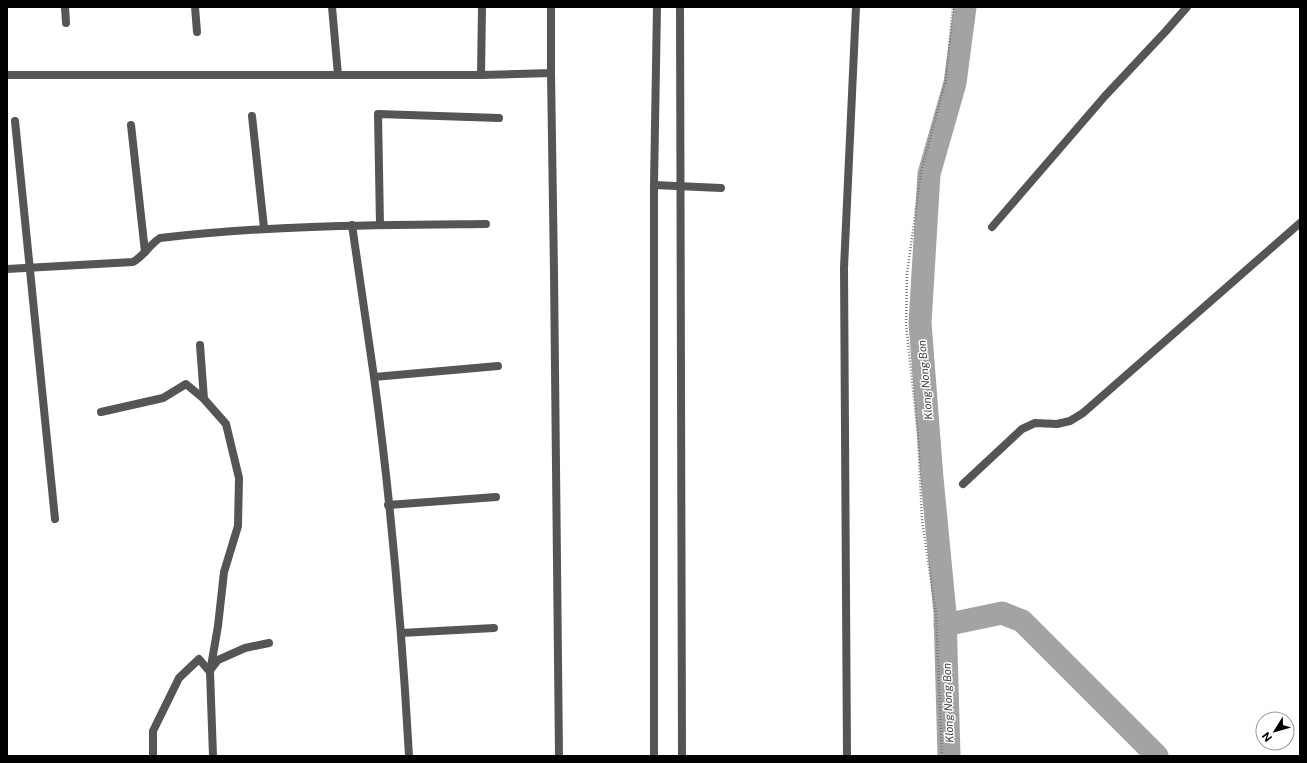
<svg xmlns="http://www.w3.org/2000/svg" width="1307" height="763" font-family="'Public Sans',sans-serif">
<style>
.lines{fill:none;stroke-linecap:round;stroke-linejoin:round}
.canal{stroke:#a3a3a3;stroke-width:23}
.path{stroke:#777;stroke-width:2.5;stroke-dasharray:1 2;stroke-linecap:butt}
.lane{stroke:#555;stroke-width:8}
.street{stroke:#555;stroke-width:8}
.labels{text-anchor:middle;stroke-width:3;stroke-linejoin:round;paint-order:stroke}
.water-label{font-size:11px;font-style:italic;fill:#444;stroke:#fff}
</style>
<rect width="100%" height="100%" fill="#fff"/>
<g class="lines">
<g class="canal">
<path d="M945,625L1002,613L1022,621L1157,756"/>
<path d="M949,756L945,613L932,478L920,323L929,174L955,83L965,7"/>
</g>
<path class="path" d="M942,756L936,614L922,520L918,435L906,324L907,274L921,172L946,80L953,7"/>
<g class="lane">
<path d="M200,345L204,399L226,424L239,478L238,526L224,572L218,626L210,672"/>
<path d="M101,412L163,398L186,384L204,399"/>
<path d="M211,669L218,660L245,648L269,643"/>
<path d="M153,756V731L179,678L199,659L210,672"/>
</g>
<g class="street">
<path d="M65,7L66,23"/>
<path d="M195,7L197,32"/>
<path d="M332,7L338,75"/>
<path d="M680,7L682,756"/>
<path d="M551,73L554,272L559,756"/>
<path d="M7,75H481L482,7"/>
<path d="M481,75L551,73V7"/>
<path d="M252,116L264,228"/>
<path d="M15,121L55,519"/>
<path d="M131,125L145,252"/>
<path d="M654,185L721,188"/>
<path d="M352,225C359,276 367,326 374,377C391,503 402,630 409,756"/>
<path d="M380,225L378,114L499,118"/>
<path d="M992,227L1105,96L1166,31L1187,7"/>
<path d="M7,269L133,262C144,256 149,245 160,238C269,225 377,225 486,224"/>
<path d="M374,377L498,366"/>
<path d="M963,484L1022,429L1035,423L1057,424L1070,421L1083,413L1300,223"/>
<path d="M388,505L496,497"/>
<path d="M401,633L494,628"/>
<path d="M210,672L213,756"/>
<path d="M654,756V185L657,7"/>
<path d="M847,756L844,268L856,7"/>
</g>
</g>
<g class="labels">
<g class="water-label">
<text transform="translate(925 380) rotate(-95)" y="4">Klong Nong Bon</text>
<text transform="translate(948 703) rotate(-92)" y="4">Klong Nong Bon</text>
</g>
</g>
<rect width="1307" height="763" fill="none" stroke="#000000" stroke-width="16"/>
<g transform="translate(1275 731) rotate(233)"><circle r="19" fill="#ffffff" stroke="#999999"/>
<path d="M0-3L7 15L0 10L-7 15Z" fill="#000000"/>
<text y="-6" font-size="11" font-weight="bold" text-anchor="middle" fill="#000000">N</text>
</g>
</svg>
